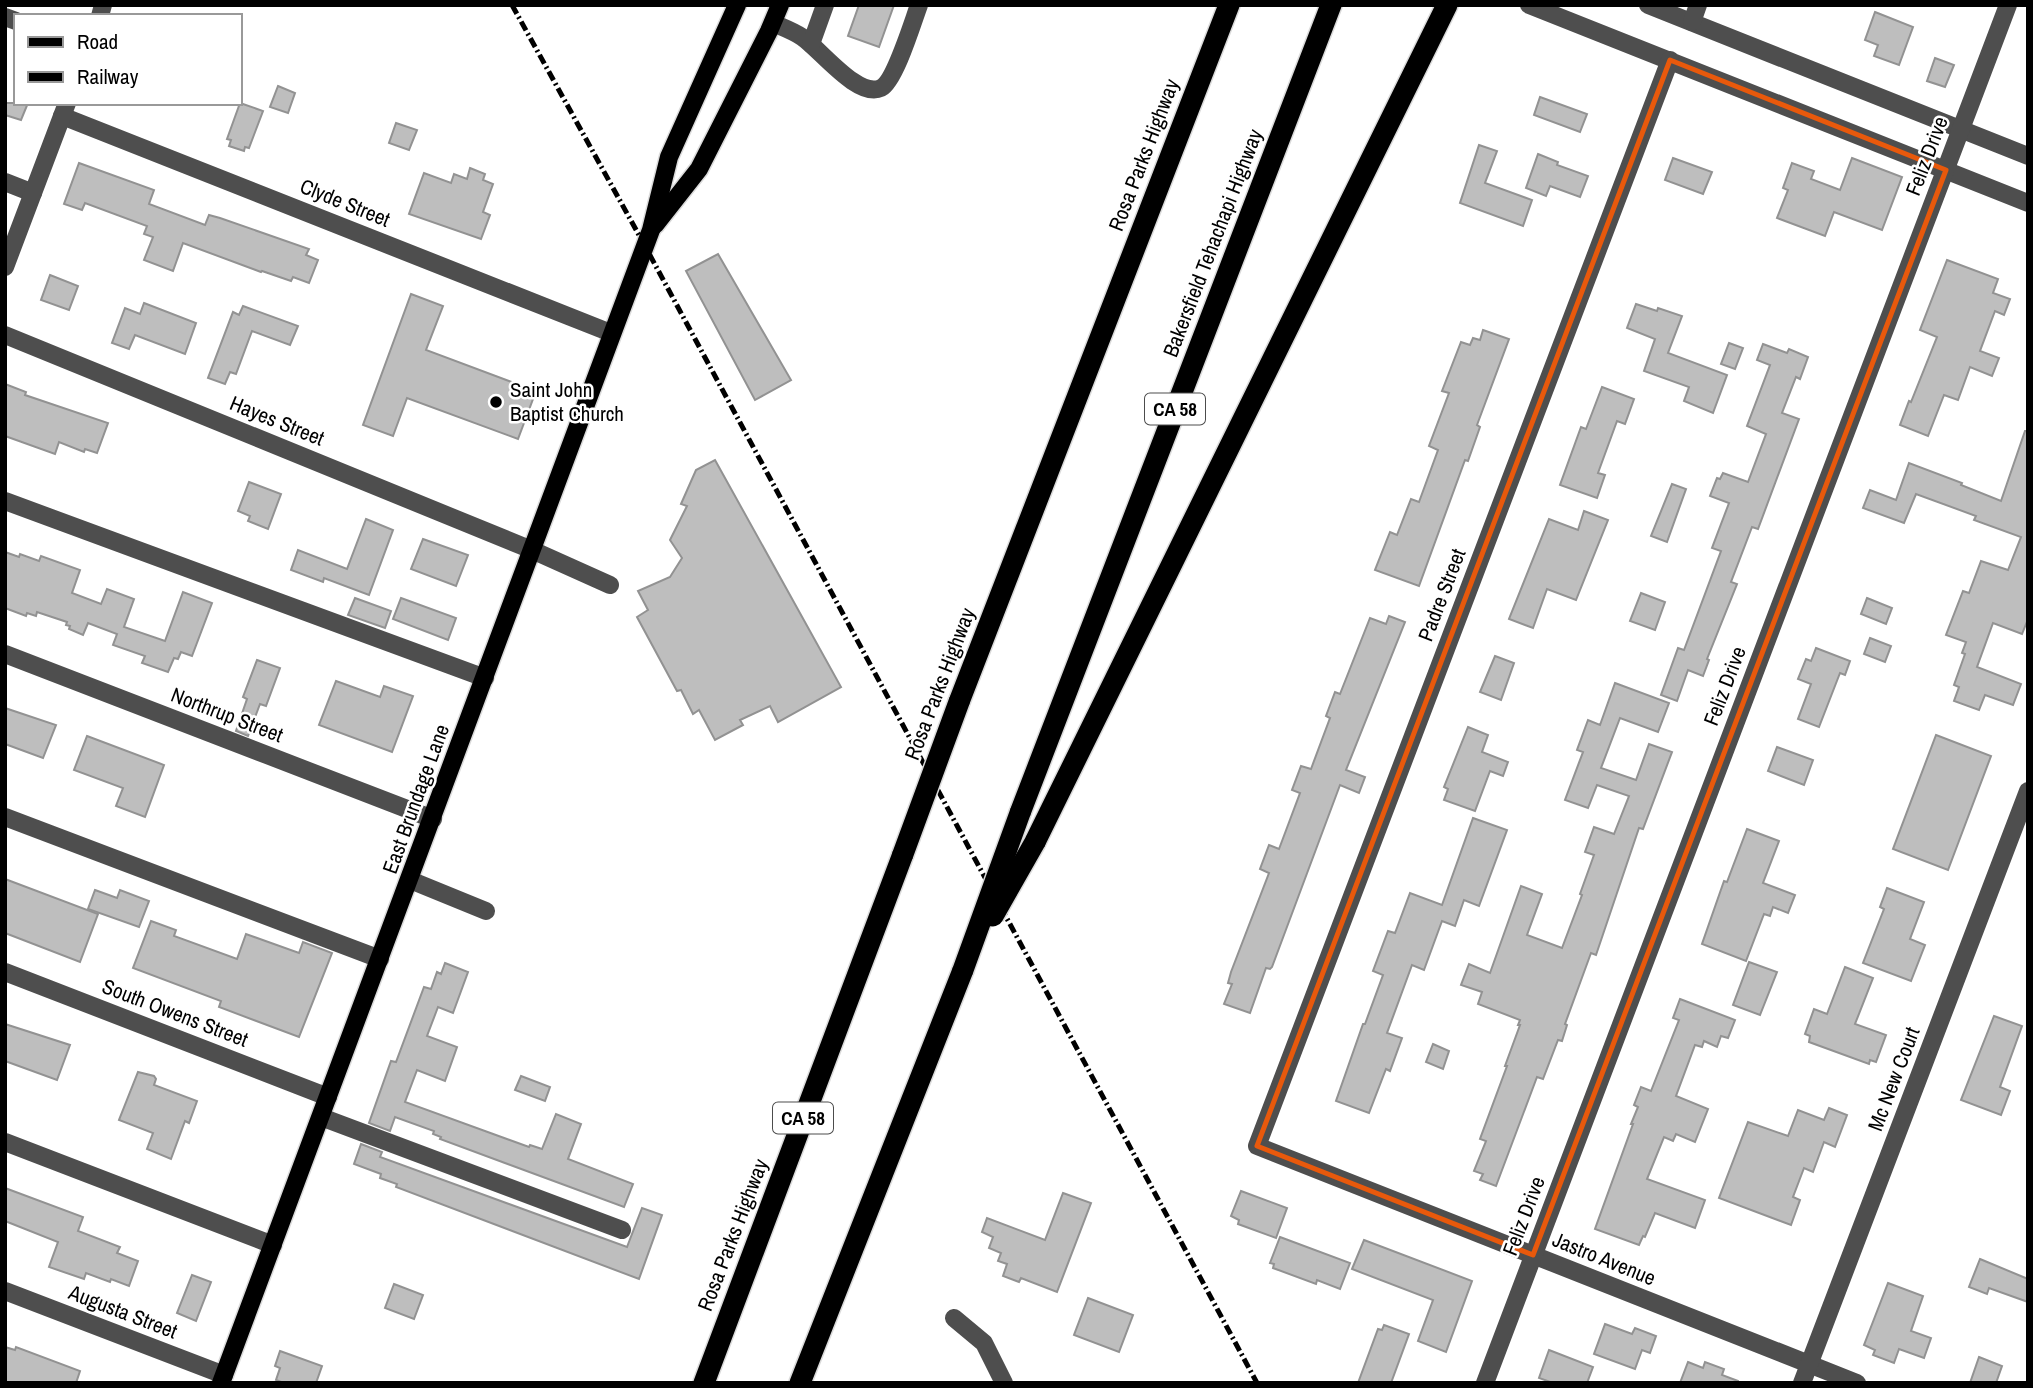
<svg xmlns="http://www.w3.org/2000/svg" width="2033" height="1388" font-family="'Archivo Narrow',sans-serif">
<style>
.building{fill:#bebebe;stroke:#929292;stroke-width:2}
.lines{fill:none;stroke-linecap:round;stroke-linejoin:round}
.major-casing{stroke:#dbdbdb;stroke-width:21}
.highway-casing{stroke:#dbdbdb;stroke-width:24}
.minor{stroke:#4e4e4e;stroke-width:18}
.major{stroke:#000;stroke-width:18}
.highway{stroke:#000;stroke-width:21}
.rail{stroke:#000;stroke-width:5;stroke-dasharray:10 3.5 2 3.5;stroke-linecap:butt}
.highway-bridge-casing{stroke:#dbdbdb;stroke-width:24;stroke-linecap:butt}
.highway-bridge{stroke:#000;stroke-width:21}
.marked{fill:none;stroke:#e8590c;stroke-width:5;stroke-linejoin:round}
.poi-dot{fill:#000;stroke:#fff;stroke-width:2.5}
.labels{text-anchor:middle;stroke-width:5;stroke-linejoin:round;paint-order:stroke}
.shield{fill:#fff;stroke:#4c4c4c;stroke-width:2}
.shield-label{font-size:19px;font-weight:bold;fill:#000}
.street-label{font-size:21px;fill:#000;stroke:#fff}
.poi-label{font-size:21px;fill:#000;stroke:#fff;text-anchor:start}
</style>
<rect width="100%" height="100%" fill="#fff"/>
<g class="building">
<path d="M859,5H894L879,47L848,36Z"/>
<path d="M1875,12L1913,27L1899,65L1874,56L1878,45L1865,40Z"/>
<path d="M1935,58L1954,65L1945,87L1927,81Z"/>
<path d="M278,86L295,93L288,113L270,107Z"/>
<path d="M1540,97L1587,114L1580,132L1534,115Z"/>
<path d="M5,103H28L21,120L5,115Z"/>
<path d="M240,103L263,111L249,148L245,147L244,151L229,146L231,140L227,139Z"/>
<path d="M396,123L417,130L409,150L389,143Z"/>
<path d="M1479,145L1497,151L1485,183L1532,200L1523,226L1460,203Z"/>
<path d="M1538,154L1558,162L1557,165L1588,176L1580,197L1550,186L1546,196L1526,188Z"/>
<path d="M1673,158L1712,172L1703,194L1665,180Z"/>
<path d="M1852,158L1902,177L1882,230L1834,212L1825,236L1777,218L1788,190L1783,188L1792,163L1814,171L1811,179L1840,190Z"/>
<path d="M79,163L154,190L149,204L205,225L209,215L220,218L309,249L306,255L318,260L309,283L293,277L291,281L262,271L261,272L183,243L173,271L144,260L153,237L144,234L147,226L85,203L82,210L64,204Z"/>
<path d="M470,168L485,174L483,180L493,184L483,212L490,215L481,239L409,214L424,173L451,183L454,174L467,179Z"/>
<path d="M718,254L791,380L755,400L686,271Z"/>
<path d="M1947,260L1998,279L1993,293L2010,299L2004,315L1995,311L1980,351L1999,358L1992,376L1970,367L1958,400L1944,395L1928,436L1900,425L1909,401L1911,402L1937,337L1920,330Z"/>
<path d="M50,275L78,286L69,310L41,300Z"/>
<path d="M411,294L443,306L426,350L536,391L518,439L407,398L393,436L363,425Z"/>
<path d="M144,303L196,323L185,354L135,335L129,349L112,343L125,308L140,314Z"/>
<path d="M1636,304L1657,311L1658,308L1682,316L1668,353L1727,375L1713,413L1684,401L1689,387L1644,371L1655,339L1627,328Z"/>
<path d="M243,306L298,326L290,345L252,331L236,374L230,372L225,384L208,378L233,312L239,315Z"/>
<path d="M1483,330L1509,339L1477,425L1480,427L1468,461L1465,460L1419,586L1375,570L1390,532L1397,535L1411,499L1419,502L1438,450L1429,446L1449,393L1442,391L1461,342L1470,345L1473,338L1480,340Z"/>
<path d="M1729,343L1743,348L1735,369L1721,364Z"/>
<path d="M1763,344L1787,353L1789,349L1808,357L1800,379L1796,377L1782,413L1799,419L1758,529L1752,527L1731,582L1737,584L1707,659L1709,660L1703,676L1688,670L1677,701L1661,695L1678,648L1684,650L1721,551L1712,548L1729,503L1710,496L1717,478L1720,479L1723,473L1748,482L1766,434L1747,426L1770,365L1757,360Z"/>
<path d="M5,384L26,392L25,395L108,423L97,453L85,449L84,452L59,442L55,454L5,436Z"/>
<path d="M1602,387L1634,399L1625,424L1617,421L1598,473L1605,475L1597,498L1560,485L1581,427L1586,429Z"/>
<path d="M2025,431H2028V619L2022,634L1993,623L1977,667L2021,684L2013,705L1985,695L1979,710L1954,701L1959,687L1954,685L1965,654L1962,653L1966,642L1946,635L1963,591L1969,593L1981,561L2008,570L2021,537L1974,520L1976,516L1916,494L1904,523L1863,508L1870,490L1896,500L1909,463L1962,483L1961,485L2001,501Z"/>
<path d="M715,460L841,687L778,722L770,706L740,720L743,725L715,740L699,710L693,714L681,690L677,691L637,617L648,610L638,591L670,577L682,558L670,540L687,506L681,504L696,470Z"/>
<path d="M249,482L281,494L268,529L248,521L250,516L238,511Z"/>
<path d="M1672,484L1686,489L1667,542L1651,536Z"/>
<path d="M1584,511L1608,520L1576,600L1547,589L1533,628L1509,619L1549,519L1578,530Z"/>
<path d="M366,519L393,530L369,595L324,578L323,582L291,570L298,550L347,569Z"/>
<path d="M423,539L468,555L456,586L411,569Z"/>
<path d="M5,552L19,557L20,554L39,561L41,556L80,570L72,593L101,604L107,589L134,599L124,627L165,641L183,592L212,603L192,656L181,652L178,659L174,658L168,672L142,663L145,656L113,645L117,634L88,623L83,635L69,629L70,626L66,625L67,622L37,612L36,616L27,613L26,616L5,608Z"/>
<path d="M1641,593L1665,602L1655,630L1630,621Z"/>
<path d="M355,598L391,611L385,628L348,615Z"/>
<path d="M401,598L456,618L448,640L393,619Z"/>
<path d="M1867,598L1892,608L1886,624L1861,614Z"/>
<path d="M1389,616L1405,622L1346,770L1365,777L1359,793L1340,785L1272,967L1270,969L1266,968L1250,1013L1224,1004L1232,984L1228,983L1231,972L1269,873L1260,869L1269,845L1279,849L1300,793L1292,790L1301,766L1311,769L1330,718L1326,716L1335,692L1340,694L1370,618L1386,624Z"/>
<path d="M1870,638L1891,646L1885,662L1864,654Z"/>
<path d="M1816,648L1850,661L1845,675L1840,673L1819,727L1798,719L1811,684L1798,679L1806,659L1811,661Z"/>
<path d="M1495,656L1514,663L1501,700L1480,692Z"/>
<path d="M257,660L280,668L266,706L260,704L248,736L236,731L247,699L243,697Z"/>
<path d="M336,681L380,697L384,686L413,696L392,752L319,725Z"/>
<path d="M1615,683L1669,703L1658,732L1620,718L1601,768L1636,780L1649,744L1672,752L1643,829L1639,828L1596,955L1591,953L1565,1024L1567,1025L1562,1041L1558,1040L1543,1079L1537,1077L1496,1186L1480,1180L1483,1174L1474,1171L1486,1141L1480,1139L1507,1066H1505L1520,1025H1518L1520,1020L1478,1004L1482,992L1461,985L1469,964L1490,973L1521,886L1542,894L1527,935L1562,948L1582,895L1580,894L1594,855L1585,852L1594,827L1614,834L1629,796L1597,785L1588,808L1565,800L1583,752L1577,750L1588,720L1600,725Z"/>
<path d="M5,708L56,725L43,758L5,744Z"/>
<path d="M1468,727L1488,735L1482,752L1508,762L1503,776L1490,771L1475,811L1444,800L1448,789L1444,787Z"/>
<path d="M1936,735L1991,756L1948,870L1893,849Z"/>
<path d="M87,736L164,765L145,817L116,806L123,788L74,770Z"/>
<path d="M1777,747L1813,760L1804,785L1768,771Z"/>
<path d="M1473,818L1507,830L1479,906L1464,900L1455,926L1442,921L1424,970L1412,965L1387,1033L1402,1038L1390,1071L1386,1069L1369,1113L1336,1101L1363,1024H1365L1383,975L1373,971L1388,931L1395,933L1410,893L1442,905Z"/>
<path d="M1747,829L1779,841L1763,883L1795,895L1788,913L1773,907L1770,916L1764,914L1746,961L1702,944L1724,881L1727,882Z"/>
<path d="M5,879L98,914L80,962L5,933Z"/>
<path d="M1887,888L1924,902L1910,939L1925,945L1911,981L1863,963L1884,909L1880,907Z"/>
<path d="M95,890L117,898L120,890L149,901L139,927L88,909Z"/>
<path d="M151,921L176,930L174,936L237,959L246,934L299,953L303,942L332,953L299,1037L219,1007L221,1001L133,968Z"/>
<path d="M1749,962L1777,972L1760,1015L1733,1005Z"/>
<path d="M445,963L468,972L453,1013L438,1007L427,1036L457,1047L445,1081L417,1070L405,1102L529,1147L530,1145L542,1149L556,1114L581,1124L568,1159L633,1184L624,1207L440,1139L441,1137L433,1134L434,1131L395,1117L390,1131L369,1123L391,1061L396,1062L424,987L431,989L437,972L441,974Z"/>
<path d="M1845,967L1873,978L1855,1024L1886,1035L1876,1062L1870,1060L1869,1064L1809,1042L1810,1036L1805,1034L1814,1009L1827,1014Z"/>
<path d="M1680,999L1735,1020L1728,1038L1721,1036L1717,1047L1704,1041L1702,1047L1695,1045L1676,1096L1708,1109L1695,1142L1676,1134L1673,1141L1664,1137L1647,1179L1705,1200L1695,1228L1655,1213L1645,1237L1643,1236L1639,1245L1595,1229L1633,1124H1631L1638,1107L1634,1105L1641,1087L1651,1091L1679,1020L1673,1018Z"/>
<path d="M1994,1016L2022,1026L2000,1087L2010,1091L2001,1115L1961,1100Z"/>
<path d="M5,1024L70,1045L57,1080L5,1061Z"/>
<path d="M1433,1044L1449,1051L1443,1069L1426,1062Z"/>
<path d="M138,1072L154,1076L156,1079L154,1085L197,1101L189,1123L185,1121L171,1159L147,1149L153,1133L119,1120Z"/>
<path d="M521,1076L550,1087L545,1101L515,1090Z"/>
<path d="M1829,1108L1847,1115L1835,1147L1824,1142L1813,1172L1804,1168L1793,1197L1800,1200L1791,1225L1719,1198L1748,1122L1788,1136L1798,1110L1824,1120Z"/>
<path d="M361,1144L382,1152L380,1157L627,1247L642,1208L662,1215L639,1279L396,1187L397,1184L380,1178L381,1174L354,1164Z"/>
<path d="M5,1188L83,1217L78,1231L120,1247L117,1253L138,1261L129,1286L111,1279L110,1282L86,1273L84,1279L49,1267L58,1242L5,1221Z"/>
<path d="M1241,1191L1287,1208L1276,1238L1238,1224L1239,1220L1231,1216Z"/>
<path d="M1063,1193L1091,1203L1057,1292L1021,1278L1019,1282L1003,1276L1007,1264L998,1261L1001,1253L989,1248L993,1237L982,1232L987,1218L1045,1240Z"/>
<path d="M1280,1237L1350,1263L1340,1289L1317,1280L1316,1284L1273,1268L1274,1264L1270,1263Z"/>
<path d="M1364,1240L1472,1281L1446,1352L1418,1341L1433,1300L1352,1269Z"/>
<path d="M1980,1259L2028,1279V1302L1989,1288L1987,1294L1969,1287Z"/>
<path d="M192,1275L211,1282L196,1321L177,1313Z"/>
<path d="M1888,1283L1923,1296L1911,1331L1931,1338L1924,1358L1899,1349L1894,1363L1873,1355L1875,1350L1864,1345Z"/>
<path d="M394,1284L423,1295L414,1319L385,1308Z"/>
<path d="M1088,1298L1133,1315L1119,1352L1074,1335Z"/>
<path d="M1605,1324L1632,1334L1635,1328L1656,1336L1650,1353L1642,1350L1635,1369L1594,1354Z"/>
<path d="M1384,1325L1409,1334L1391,1383H1358L1378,1329L1382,1330Z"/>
<path d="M5,1347L15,1350L16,1347L80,1371L76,1383H5Z"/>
<path d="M1549,1350L1593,1367L1587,1383H1553L1539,1378Z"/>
<path d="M280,1351L322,1366L316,1383H284L276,1380L280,1368L275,1366Z"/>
<path d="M1979,1357L2002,1366L1996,1383H1970Z"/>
<path d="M1688,1362L1703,1368L1705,1362L1724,1369L1722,1375L1738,1381V1383H1680Z"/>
</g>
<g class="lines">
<g class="major-casing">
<g id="major">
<path d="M655,225L699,169L769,31L780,5"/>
<path d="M221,1383L651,230L669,157L737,5"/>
</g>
</g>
<g class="highway-casing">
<g id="highway">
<path d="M959,702L1229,5"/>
<path d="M1020,813L1331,5"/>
<path d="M1035,842L1447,5"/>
<path d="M704,1383L903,854"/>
<path d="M800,1383L963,970"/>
</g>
</g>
<g class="minor">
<path d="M1529,5L2028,203"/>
<path d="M1648,5L2028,156"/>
<path d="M100,16L103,5"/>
<path d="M5,17L16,21"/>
<path d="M1692,22L1698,5"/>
<path d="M773,23C782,27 793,31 802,37C820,49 858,99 881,88C895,81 913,21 919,5"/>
<path d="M811,44L825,5"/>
<path d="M1670,60L1257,1146L1857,1383"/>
<path d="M62,116L611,333"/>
<path d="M5,182L33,193"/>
<path d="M5,267L67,103"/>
<path d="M5,335L532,550L610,585"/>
<path d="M5,501L485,678"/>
<path d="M5,654L433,819"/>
<path d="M5,817L380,959"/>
<path d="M410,880L486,911"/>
<path d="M5,972L328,1097"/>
<path d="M321,1117L622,1230"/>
<path d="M5,1142L273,1245"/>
<path d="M5,1291L224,1375"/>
<path d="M954,1318L984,1343L1004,1383"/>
<path d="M1485,1383L2008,5"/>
<path d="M1802,1383L2028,791"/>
</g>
<use href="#major" class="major"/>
<use href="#highway" class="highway"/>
<path class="rail" d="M512,5L645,246L1257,1383"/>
<g class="highway-bridge-casing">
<g id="highway-bridge">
<path d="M903,854L959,702"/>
<path d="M993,916L1035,842"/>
<path d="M963,970L1020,813"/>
</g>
</g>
<use href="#highway-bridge" class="highway-bridge"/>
</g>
<path class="marked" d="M1670,60L1946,170L1533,1255L1257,1146Z"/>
<circle class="poi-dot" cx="496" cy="402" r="7"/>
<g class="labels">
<g class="shield">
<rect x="1145" y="393.5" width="60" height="31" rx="5"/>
<rect x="773" y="1102.5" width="60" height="31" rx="5"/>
</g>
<g class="shield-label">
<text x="1175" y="416">CA 58</text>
<text x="803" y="1125">CA 58</text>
</g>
<g class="street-label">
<text transform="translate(1144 155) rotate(-69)" y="7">Rosa Parks Highway</text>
<text transform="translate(1927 156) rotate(-69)" y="7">Feliz Drive</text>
<text transform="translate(345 203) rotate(22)" y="7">Clyde Street</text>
<text transform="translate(1213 243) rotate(-69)" y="7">Bakersfield Tehachapi Highway</text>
<text transform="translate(277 421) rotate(22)" y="7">Hayes Street</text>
<text transform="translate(1442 595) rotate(-69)" y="7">Padre Street</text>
<text transform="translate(940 684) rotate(-69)" y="7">Rosa Parks Highway</text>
<text transform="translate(1725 686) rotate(-69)" y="7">Feliz Drive</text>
<text transform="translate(227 715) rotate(21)" y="7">Northrup Street</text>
<text transform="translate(416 799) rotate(-70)" y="7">East Brundage Lane</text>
<text transform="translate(175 1013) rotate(21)" y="7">South Owens Street</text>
<text transform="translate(1894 1079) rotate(-69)" y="7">Mc New Court</text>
<text transform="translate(1524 1216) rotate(-69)" y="7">Feliz Drive</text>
<text transform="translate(733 1235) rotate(-69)" y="7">Rosa Parks Highway</text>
<text transform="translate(1604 1259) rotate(22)" y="7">Jastro Avenue</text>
<text transform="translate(123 1312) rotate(21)" y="7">Augusta Street</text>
</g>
<g class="poi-label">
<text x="510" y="397">Saint John<tspan x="510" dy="24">Baptist Church</tspan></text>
</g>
</g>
<rect width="2033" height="1388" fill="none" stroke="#000000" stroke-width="14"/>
<rect x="14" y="14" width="228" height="91" fill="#ffffff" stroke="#999999" stroke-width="2"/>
<rect x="28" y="37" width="35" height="10" fill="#000000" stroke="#999999" stroke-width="2"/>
<text x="77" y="49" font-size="21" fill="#000000">Road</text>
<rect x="28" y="72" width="35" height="10" fill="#000000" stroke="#999999" stroke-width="2"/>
<text x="77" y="84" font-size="21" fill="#000000">Railway</text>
</svg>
